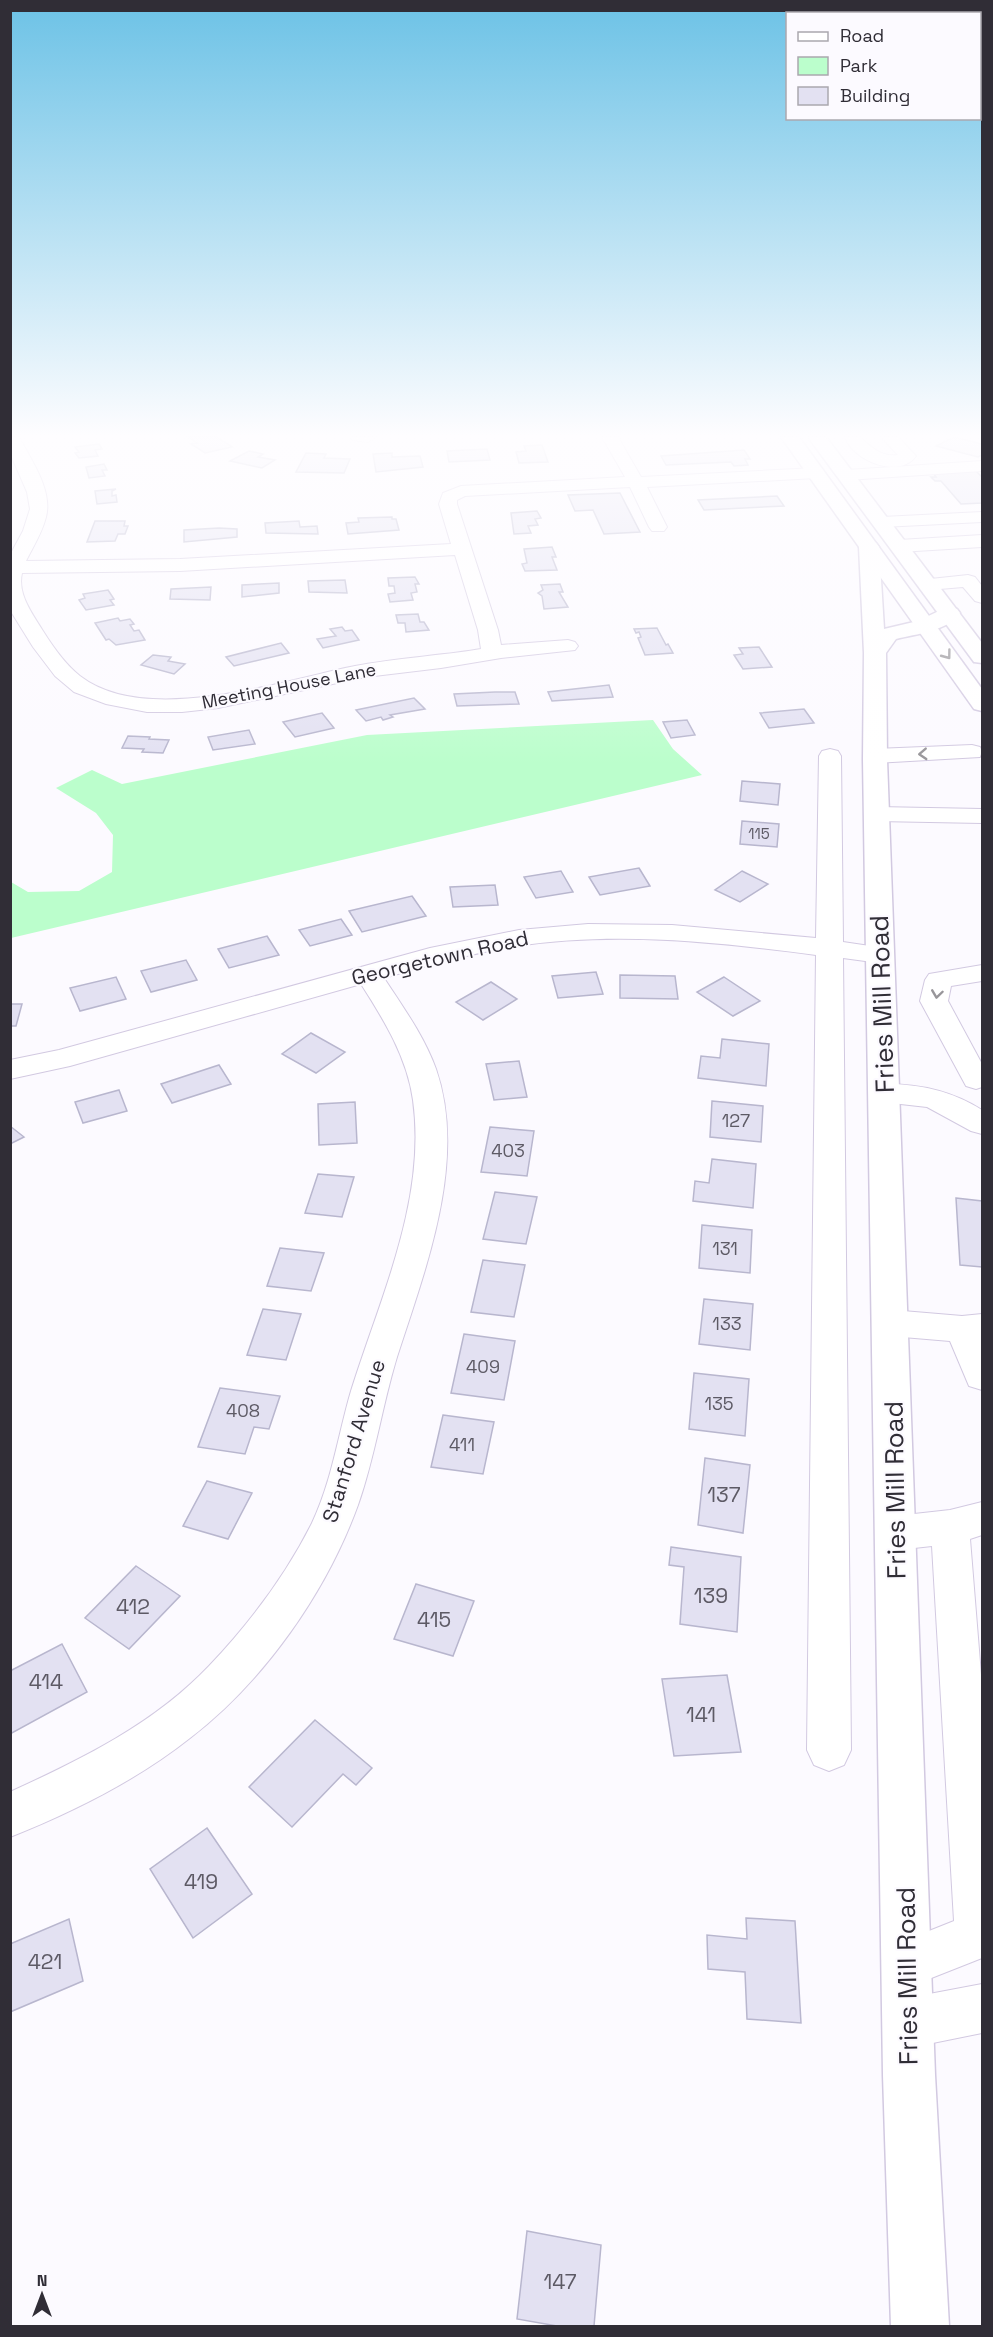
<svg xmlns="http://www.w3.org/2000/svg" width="993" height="2337" font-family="'Space Grotesk',sans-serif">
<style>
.green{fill:#bbfecc}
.building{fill:#e3e1f2;stroke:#b8b6ce;stroke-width:1.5}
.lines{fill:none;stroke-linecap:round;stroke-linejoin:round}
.minor-casing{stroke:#d2c9e1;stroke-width:2}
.major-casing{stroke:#d2c9e1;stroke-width:3}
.highway-casing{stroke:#d2c9e1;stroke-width:3}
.minor{fill:#fff;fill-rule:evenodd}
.major{fill:#fff;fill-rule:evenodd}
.highway{fill:#fff;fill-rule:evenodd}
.oneway{stroke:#98969a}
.labels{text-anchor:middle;stroke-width:4.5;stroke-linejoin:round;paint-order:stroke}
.far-number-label{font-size:15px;fill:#5d5a65}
.far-street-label{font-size:18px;fill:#302d36;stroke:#fcfaff}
.number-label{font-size:18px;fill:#5d5a65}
.street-label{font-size:21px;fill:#302d36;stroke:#fcfaff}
.near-number-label{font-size:21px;fill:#5d5a65}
.near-street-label{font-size:26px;fill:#302d36;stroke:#fcfaff}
</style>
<rect width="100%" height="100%" fill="#fcfaff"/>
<path class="green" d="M653,720L673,749L702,775L11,938V882L28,892L79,891L112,872L113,835L96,813L56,788L92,770L122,784L367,735Z"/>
<g class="building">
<path d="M188,437H217L232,447L205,453L191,444L197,443Z"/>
<path d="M954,437L982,444V455L978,457L936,446Z"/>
<path d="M99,444L102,449L95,450L98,456L79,458L75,453L79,452L75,447Z"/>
<path d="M542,445L548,462L519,463L516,452L526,451L524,446Z"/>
<path d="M487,449L490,460L449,462L447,451Z"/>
<path d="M744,450L750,459H745L748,465L734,466L731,462L666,465L661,456Z"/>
<path d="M249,451L263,454L258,457L275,460L262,468L230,461Z"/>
<path d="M306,453L326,454L324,458L350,459L344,473L296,472Z"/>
<path d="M392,453V457L420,456L423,467L376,472L373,454Z"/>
<path d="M104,464L107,470H102L105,476L89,478L86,467Z"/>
<path d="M976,471L982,477V503L961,504L941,481H935L931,477H936L933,473Z"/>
<path d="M116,489L112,491V496L116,495L117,502L97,504L95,491Z"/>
<path d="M620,493L640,532L604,534L593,510L575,511L568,495Z"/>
<path d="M777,496L784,506L704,510L698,500Z"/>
<path d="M537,511L541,518L535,519L538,525L528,526L531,533L514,534L511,513Z"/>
<path d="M392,517V519H396L399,530L348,534L346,523L359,522L358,518Z"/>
<path d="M95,521H125L124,526H128L125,534H118L115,541L87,542Z"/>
<path d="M299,521L300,527L317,526L318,534L266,533L265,523Z"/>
<path d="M219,528L237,529V537L184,542V530Z"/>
<path d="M552,547L556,557H552L557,570L525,571L522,564L527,563L524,549Z"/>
<path d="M415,577L419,584H415L417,592L411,593L413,600L390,602L388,594L395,593L394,586H389L388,578Z"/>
<path d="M345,580L347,593L309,592L308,581Z"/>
<path d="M279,583V593L242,597V585Z"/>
<path d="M560,584L563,592H559L568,607L544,609L542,596L538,593L543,590L541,585Z"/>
<path d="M211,587L210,600L170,599L171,589Z"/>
<path d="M108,590L114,599L110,600L114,605L86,610L79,600L85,598L83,594Z"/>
<path d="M418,614L420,622H424L429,630L406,632L405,623H398L396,615Z"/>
<path d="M118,618L120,621L130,619L134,624L130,625L134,631L139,630L145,640L116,645L109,639L106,640L95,623Z"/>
<path d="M342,627L345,631L352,630L359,640L323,648L317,639L336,636L330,629Z"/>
<path d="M657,628L666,645L668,644L673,653L645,655L638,638L641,637L639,632L636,633L634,629Z"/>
<path d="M281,643L289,653L234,666L226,657Z"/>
<path d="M759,647L772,667L743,669L734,655L743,654L739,648Z"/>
<path d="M153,655L171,657L168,661L185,664L174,674L141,665Z"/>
<path d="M609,685L613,697L552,701L548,692Z"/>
<path d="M495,692H515L519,704L457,706L454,694Z"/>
<path d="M414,698L425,709L390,715L393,717L383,720L381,717L366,721L356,710Z"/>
<path d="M804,709L814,723L769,728L760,713Z"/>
<path d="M322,713L334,728L295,737L283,722Z"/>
<path d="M687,720L695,735L671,738L663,722Z"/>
<path d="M249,730L255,744L213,750L208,737Z"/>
<path d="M128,736L150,737L149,739L169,740L163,753L142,752L144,749L122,748Z"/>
<path d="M742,781L780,784L778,805L740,801Z"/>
<path d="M742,821L779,824L777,847L740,844Z"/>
<path d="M639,868L650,886L600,895L589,877Z"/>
<path d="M561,871L573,892L536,898L524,877Z"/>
<path d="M742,871L768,884L740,902L715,890Z"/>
<path d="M495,885L498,905L453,907L450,887Z"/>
<path d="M412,896L426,916L362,932L349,911Z"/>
<path d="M341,919L352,935L310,946L299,930Z"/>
<path d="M267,936L279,955L229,968L218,949Z"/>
<path d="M186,960L197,980L151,992L141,971Z"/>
<path d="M596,972L603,994L558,998L552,976Z"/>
<path d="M620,975L675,976L678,999L620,998Z"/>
<path d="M116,977L126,999L80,1011L70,988Z"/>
<path d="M724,977L760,1001L733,1016L697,992Z"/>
<path d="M491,982L517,999L483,1020L456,1002Z"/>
<path d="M10,1004H22L16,1026H10Z"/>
<path d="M311,1033L345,1052L316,1073L282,1054Z"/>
<path d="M722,1039L769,1044L766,1086L698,1078L701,1056L720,1058Z"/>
<path d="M519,1061L527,1097L494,1100L486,1064Z"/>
<path d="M219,1065L231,1084L172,1103L161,1084Z"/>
<path d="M119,1090L127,1111L83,1123L75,1102Z"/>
<path d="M712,1101L763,1106L761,1142L710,1137Z"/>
<path d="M355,1102L357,1143L319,1145L318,1104Z"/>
<path d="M10,1126L24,1137L10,1144Z"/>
<path d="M490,1127L534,1131L527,1176L481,1172Z"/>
<path d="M712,1159L756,1164L753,1208L693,1201L695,1181L709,1183Z"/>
<path d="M318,1174L354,1177L342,1217L305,1213Z"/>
<path d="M495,1192L537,1197L526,1244L483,1239Z"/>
<path d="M956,1198L982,1201V1267L960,1265Z"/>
<path d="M702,1225L752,1230L750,1273L699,1268Z"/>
<path d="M280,1248L324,1253L311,1291L267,1286Z"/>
<path d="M483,1260L525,1265L514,1317L471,1312Z"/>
<path d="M704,1299L753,1304L750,1350L699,1344Z"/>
<path d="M263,1309L301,1314L286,1360L247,1355Z"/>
<path d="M464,1334L515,1341L504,1400L451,1393Z"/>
<path d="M694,1373L749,1379L745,1436L689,1429Z"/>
<path d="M220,1388L280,1396L269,1429L254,1427L245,1454L198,1447Z"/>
<path d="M443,1415L494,1422L483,1474L431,1467Z"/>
<path d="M705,1458L750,1465L743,1533L698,1525Z"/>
<path d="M207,1481L252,1493L228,1539L183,1526Z"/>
<path d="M671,1547L741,1557L737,1632L680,1624L684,1567L669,1565Z"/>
<path d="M136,1566L180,1596L129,1649L85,1618Z"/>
<path d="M416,1584L474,1601L453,1656L394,1639Z"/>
<path d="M62,1644L87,1692L10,1734V1671Z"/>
<path d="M727,1675L741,1752L674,1756L662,1679Z"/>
<path d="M315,1720L372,1768L356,1785L343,1774L292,1827L249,1787Z"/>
<path d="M207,1828L252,1894L193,1938L150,1869Z"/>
<path d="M746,1918L795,1921L801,2023L747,2019L745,1972L708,1969L707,1935L747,1939Z"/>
<path d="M69,1919L83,1981L10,2012V1944Z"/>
<path d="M527,2231L601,2245L594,2326H557L517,2319Z"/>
</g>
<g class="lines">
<g class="minor-casing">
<g id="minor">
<path d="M10,437H19C31,460 53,490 46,517C42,533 33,547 26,561L180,559L451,544L439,504L443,493L461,486L625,477L602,437H618L641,477L816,468L822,469L825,473L822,477L816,478L647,487L667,527L664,531H652L649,527L630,487L465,496L457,500V504L498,630L501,645L568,640L575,642L578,646L575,650L501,658L441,668L366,677L218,708L182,712H147L106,704L74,692L55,676L33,647L10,610V555L23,531L30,509L27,492L10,453ZM455,555L478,630L481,649C439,656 396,658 355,666C280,681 146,727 80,676C65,664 53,647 43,631C32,613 17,594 22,573L180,571Z"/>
<path d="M350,437H376L368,442L352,440Z"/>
<path d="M845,437H860C872,448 881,457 898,455L881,437H898L916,456C899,480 852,460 845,437Z"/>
<path d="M982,461V471L847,480L841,479L838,475L841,471L847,470Z"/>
<path d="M982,512V522L882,527L876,526L873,522L876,518L882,517Z"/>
<path d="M982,535V547L899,552L892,550L890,546L892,542L899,540Z"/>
<path d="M968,575L975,577L982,586V603L975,601L963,587L928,590L921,588L918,584L921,580Z"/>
<path d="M972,745L980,747L982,751L980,757L875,763L867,761L864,756L867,751L875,749Z"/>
<path d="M830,749L838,751L841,756L843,942L890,949L894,955L890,961L880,963L843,958L851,1750L844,1765L829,1771L814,1765L807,1750L816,955C718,942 616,931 517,946C472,953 428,965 384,978C403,1007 424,1036 436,1069C468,1161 425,1270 397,1357C382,1406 375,1457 358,1505C326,1593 264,1681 190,1738C137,1780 73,1812 10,1837V1792C82,1759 154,1724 209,1666C249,1624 286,1575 312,1523C332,1481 338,1435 351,1391C380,1298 427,1200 413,1100C407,1057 384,1020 361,984L70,1066L10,1079V1060L59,1050L430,948L519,930L588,924L672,925L816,938L819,756L822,751Z"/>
<path d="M877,807L982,809V823L877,821L868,819L865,814L868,809Z"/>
<path d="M982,965V981L951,986L948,1001L982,1064V1087L976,1089L966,1086L920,1001L925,980L929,974Z"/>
<path d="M885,1084C921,1084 952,1091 982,1110V1134L971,1131L927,1107L874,1101L870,1094L874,1087Z"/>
<path d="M891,1310L962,1316L982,1314V1390L969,1386L950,1341L891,1336L879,1332L874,1323L879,1314Z"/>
<path d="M982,1502V1535L970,1539L982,1687V1958L906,1988L889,1981L882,1964L889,1947L954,1921L932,1546L896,1550L882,1545L876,1533L882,1521L896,1516L950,1510Z"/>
<path d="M982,1984V2033L908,2048L891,2040L883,2023L891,2006L908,1998Z"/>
</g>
</g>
<g class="major-casing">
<path id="major" d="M869,541L876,543L879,547L884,629L918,621L943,609L950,607L957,609L960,613C948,631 916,634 896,639L886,653L887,759L935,2075L949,2326H891L883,2075L863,759L864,653L859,547L862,543Z"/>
</g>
<g class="highway-casing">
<g id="highway">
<path d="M781,437H799L982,689V711L974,709Z"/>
<path d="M808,437H826L982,643V663L974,662Z"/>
</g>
</g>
<use href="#minor" class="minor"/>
<use href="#major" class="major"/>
<use href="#highway" class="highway"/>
</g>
<defs><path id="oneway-chevron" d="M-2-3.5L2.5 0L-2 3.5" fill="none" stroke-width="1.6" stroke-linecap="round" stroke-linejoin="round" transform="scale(1.5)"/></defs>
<g class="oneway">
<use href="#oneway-chevron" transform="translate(947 655) rotate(53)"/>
<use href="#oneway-chevron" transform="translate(923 754) rotate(177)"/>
<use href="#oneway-chevron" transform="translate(937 994) rotate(98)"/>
</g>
<linearGradient id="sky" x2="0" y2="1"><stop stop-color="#6cc2e6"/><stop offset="0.57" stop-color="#fefdff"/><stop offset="1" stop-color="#fefdff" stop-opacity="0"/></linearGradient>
<rect width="993" height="764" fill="url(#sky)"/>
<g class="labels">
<g class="far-number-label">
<text x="759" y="839">115</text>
</g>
<g class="far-street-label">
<text transform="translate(289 686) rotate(-11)" y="6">Meeting House Lane</text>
</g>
<g class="number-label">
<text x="736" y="1127">127</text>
<text x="508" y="1157">403</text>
<text x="725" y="1255">131</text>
<text x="727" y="1330">133</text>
<text x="483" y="1373">409</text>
<text x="719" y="1410">135</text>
<text x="243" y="1417">408</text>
<text x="462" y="1451">411</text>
</g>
<g class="street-label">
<text transform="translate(440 958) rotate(-13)" y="7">Georgetown Road</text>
<text transform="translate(354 1441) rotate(-73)" y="7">Stanford Avenue</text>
</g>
<g class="near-number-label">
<text x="724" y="1502">137</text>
<text x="711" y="1603">139</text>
<text x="133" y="1614">412</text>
<text x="434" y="1627">415</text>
<text x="46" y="1689">414</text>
<text x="701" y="1722">141</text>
<text x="201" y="1889">419</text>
<text x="45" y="1969">421</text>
<text x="560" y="2289">147</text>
</g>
<g class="near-street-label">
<text transform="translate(882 1004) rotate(-92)" y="9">Fries Mill Road</text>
<text transform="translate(895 1490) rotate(-91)" y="9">Fries Mill Road</text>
<text transform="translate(907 1976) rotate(-91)" y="9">Fries Mill Road</text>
</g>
</g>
<rect width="993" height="2337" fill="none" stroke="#302d36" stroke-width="24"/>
<rect x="786" y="12" width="195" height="108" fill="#fcfaff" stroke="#aaa8af" stroke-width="1.5"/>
<rect x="798" y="32" width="30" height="9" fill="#ffffff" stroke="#aaa8af" stroke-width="1.5"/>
<text x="840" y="42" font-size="18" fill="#302d36">Road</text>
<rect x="798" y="57" width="30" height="18" fill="#bbfecc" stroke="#aaa8af" stroke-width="1.5"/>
<text x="840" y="72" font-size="18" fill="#302d36">Park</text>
<rect x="798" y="87" width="30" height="18" fill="#e3e1f2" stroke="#aaa8af" stroke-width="1.5"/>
<text x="840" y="102" font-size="18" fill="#302d36">Building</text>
<g transform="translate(42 2295)" stroke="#fcfaff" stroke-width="4.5" paint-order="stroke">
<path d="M0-4.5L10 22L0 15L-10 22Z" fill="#302d36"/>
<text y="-9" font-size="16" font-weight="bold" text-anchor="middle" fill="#302d36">N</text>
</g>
</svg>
